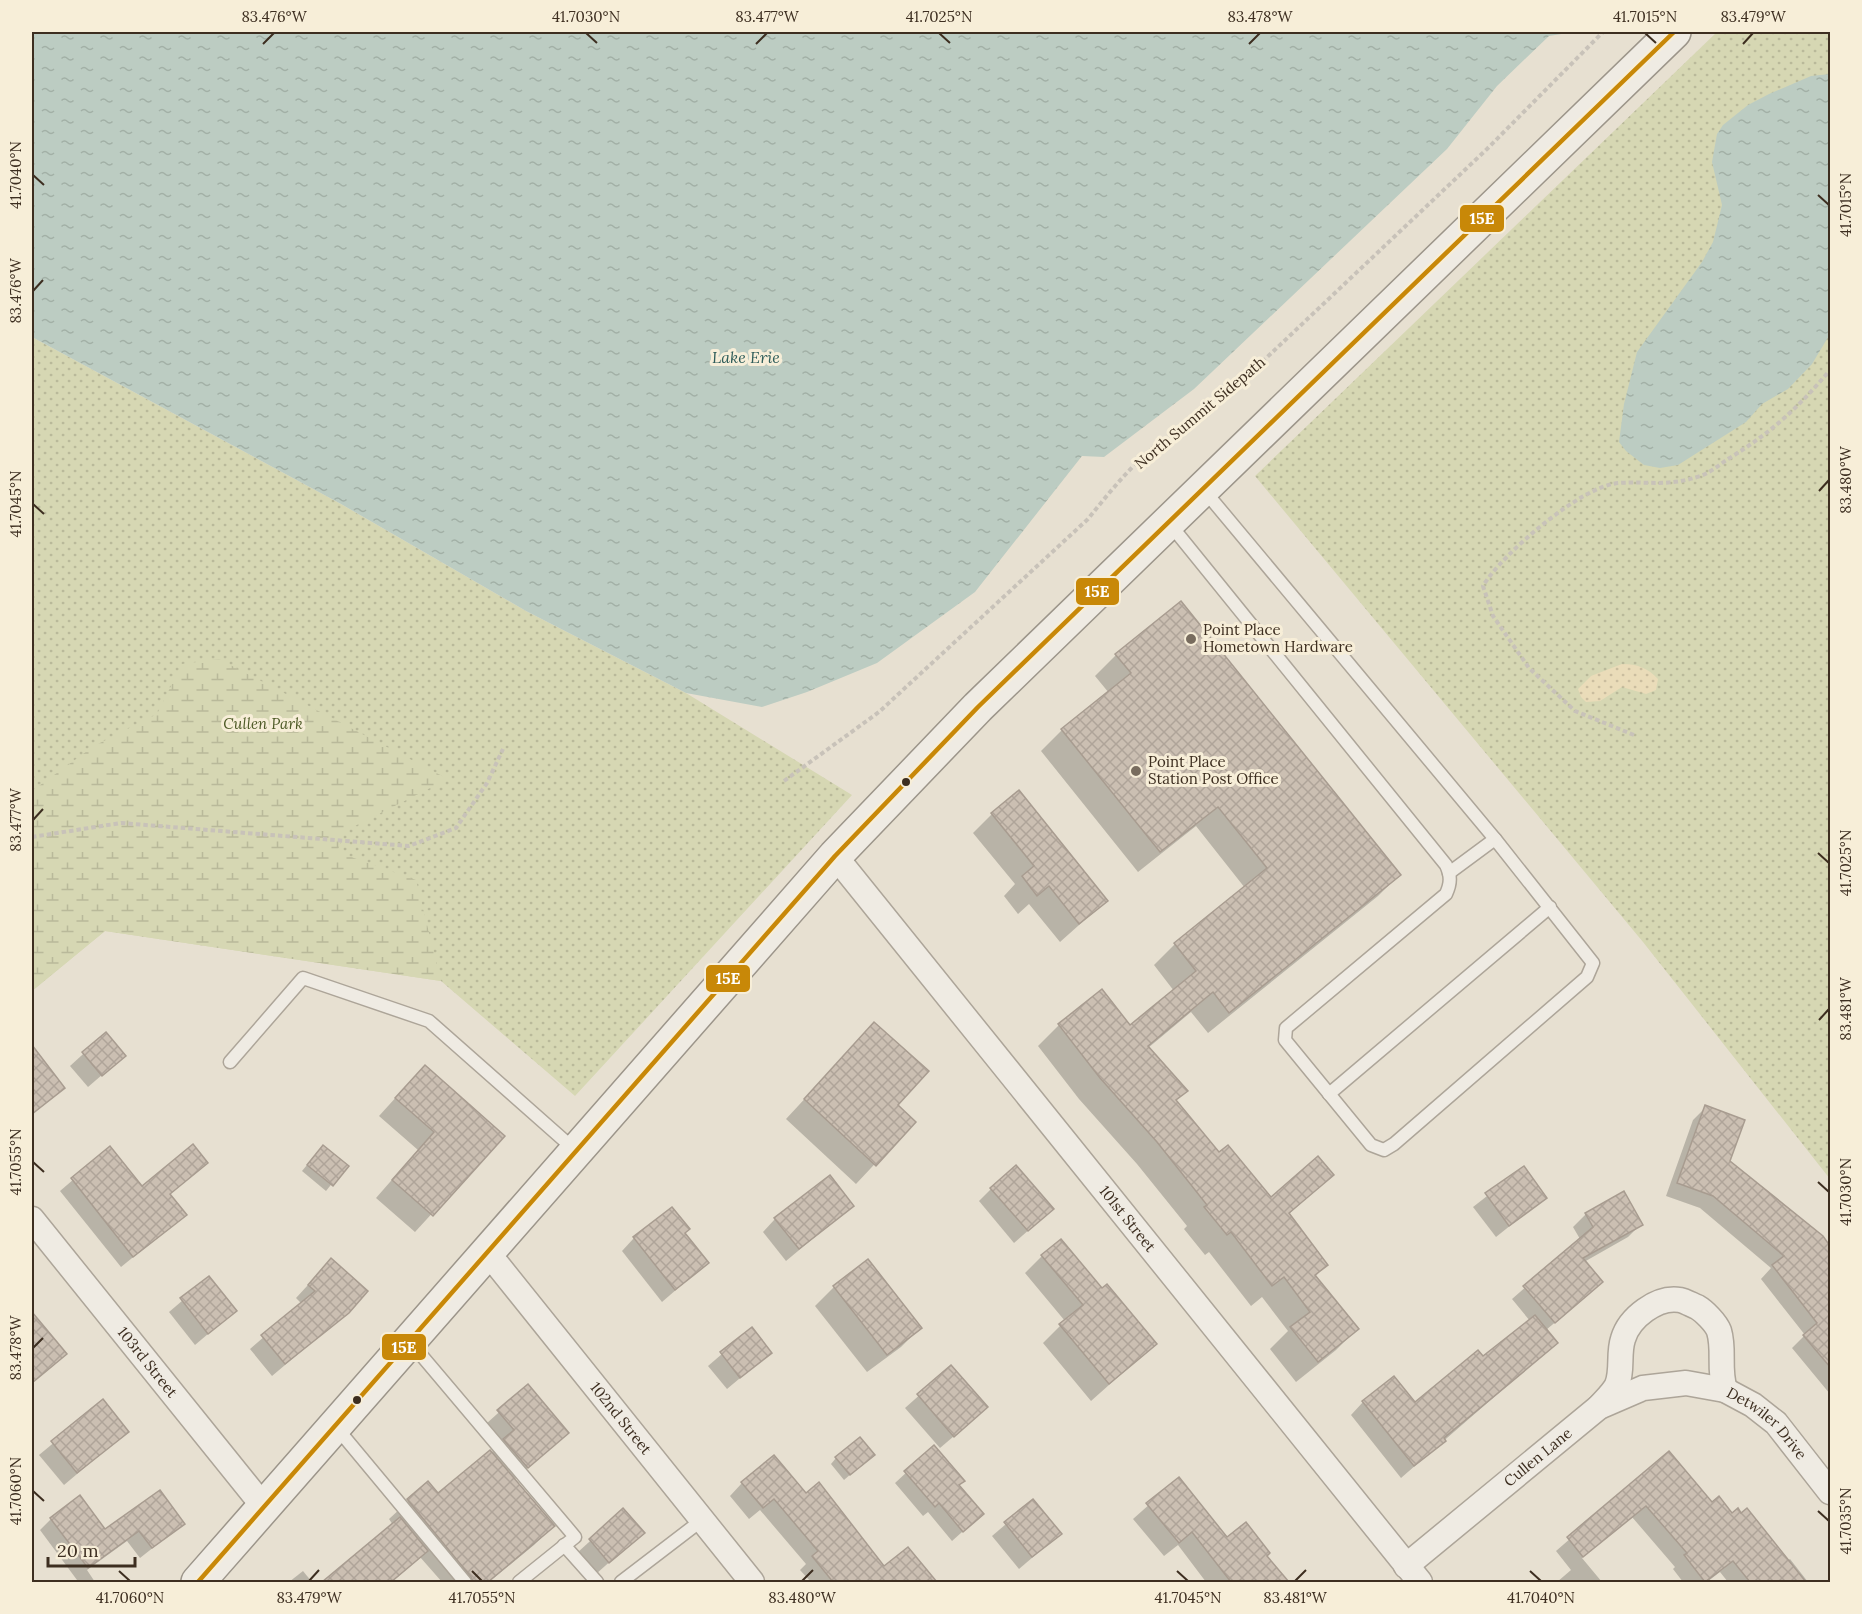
<svg xmlns="http://www.w3.org/2000/svg" width="1862" height="1614" font-family="Lora,serif">
<style>
.grass{fill:url(#grass-dots)}
.wetland{fill:url(#wetland-marsh)}
.sand{fill:url(#sand-dots)}
.water{fill:url(#water-ripples)}
.shadow{fill:#0003}
.building{fill:url(#building-cross-hatch);stroke:#a89c90;stroke-width:1.5}
.lines{fill:none;stroke-linecap:round;stroke-linejoin:round}
.lane-casing{stroke:#ada599;stroke-width:15}
.street-casing{stroke:#ada599;stroke-width:27}
.secondary-casing{stroke:#9c958a;stroke-width:36}
.path{stroke:#c8c2b9;stroke-width:4;stroke-dasharray:4.5 3;stroke-linecap:butt}
.lane{stroke:#efebe3;stroke-width:12}
.street{stroke:#efebe3;stroke-width:24}
.secondary{stroke:#efebe3;stroke-width:33}
.bus-1-casing{stroke:#f7eed8;stroke-width:9}
.bus-1{stroke:#c88808;stroke-width:4.5}
.ticks{fill:none;stroke:#3d2e20;stroke-width:2}
.poi-dot{fill:#786c5e;stroke:#f7eed8;stroke-width:2}
.bus-dot{fill:#3d2e20;stroke:#f7eed8;stroke-width:2}
.labels{text-anchor:middle;stroke-width:6;stroke-linejoin:round;paint-order:stroke}
.street-label{font-size:15px;fill:#3d2e20;stroke:#f7eed8}
.poi-label{font-size:15px;fill:#3d2e20;stroke:#f7eed8;text-anchor:start}
.park-label{font-size:15px;font-style:italic;fill:#4d5a26;stroke:#f7eed8}
.water-label{font-size:16px;font-style:italic;fill:#2f5d5a;stroke:#f7eed8}
.line-badge{stroke:#f7eed8;stroke-width:2}
.badge-label{font-size:16px;text-anchor:middle;font-weight:bold;fill:#fff}
.neatline{fill:none;stroke:#3d2e20;stroke-width:2}
.ticks-label{font-size:15px;text-anchor:middle;fill:#3d2e20}
</style>
<defs>
<pattern id="grass-dots" width="8" height="8" patternUnits="userSpaceOnUse" patternTransform="scale(1.5)"><rect width="8" height="8" fill="#d6d7b3"/><path d="M2 2h.1M6 6h.1" fill="none" stroke="#b9b99a" stroke-width="1.8" stroke-linecap="round"/></pattern>
<pattern id="wetland-marsh" width="20" height="14" patternUnits="userSpaceOnUse" patternTransform="scale(1.5)"><rect width="20" height="14" fill="#d6d7b3"/><path d="M1 5h8M5 5V1M11 12h8M15 12V8" fill="none" stroke="#b9b99a"/></pattern>
<pattern id="sand-dots" width="8" height="8" patternUnits="userSpaceOnUse" patternTransform="scale(1.5)"><rect width="8" height="8" fill="#eadcb9"/><path d="M2 2h.1M6 6h.1" fill="none" stroke="#cabd9f" stroke-width="1.8" stroke-linecap="round"/></pattern>
<pattern id="water-ripples" width="26" height="14" patternUnits="userSpaceOnUse" patternTransform="scale(1.5)"><rect width="26" height="14" fill="#bcccc2"/><path d="M2 4q2-2 4 0t4 0M15 11q2-2 4 0t4 0" fill="none" stroke="#a2b0a6"/></pattern>
<pattern id="building-cross-hatch" width="8" height="8" patternUnits="userSpaceOnUse" patternTransform="scale(1.5)"><rect width="8" height="8" fill="#cbbfb2"/><path d="M0 0l8 8M0 8l8-8" fill="none" stroke="#afa499"/></pattern>
</defs>
<rect width="100%" height="100%" fill="#e7e0d1"/>
<g class="grass">
<path d="M1717,32H1830V1179L1643,942L1255,476Z"/>
<path d="M32,337L341,504L526,611L686,693L852,795L575,1096L441,981L105,931L32,991Z"/>
</g>
<path class="wetland" d="M219,659L448,779L345,831L337,852L416,880L441,981L105,931L32,991V791L94,746L157,714L182,664Z"/>
<path class="sand" d="M1622,664C1637,664 1648,668 1658,679L1656,690L1646,694L1622,687L1600,701L1586,702L1581,697L1578,689L1591,676Z"/>
<g class="water">
<path d="M32,32H1574L1549,36L1497,86L1447,149L1194,389L1104,457L1082,456L975,592L877,663L807,692L762,707L686,693L526,611L341,504L32,337Z"/>
<path d="M1830,74V334L1812,364L1788,389L1762,404L1746,422L1678,465L1660,468L1644,465L1626,451L1619,442L1624,404L1637,352L1702,262L1713,242L1722,205L1712,162L1717,134L1723,125L1748,105L1769,94L1811,76Z"/>
</g>
<g class="shadow">
<path d="M1116,655L1399,875L1378,896L1208,1033L1191,1012L1148,1048L1186,1090L1175,1101L1219,1154L1270,1199L1332,1175L1288,1215L1326,1265L1315,1277L1357,1329L1336,1350L1296,1382L1270,1349L1288,1331L1262,1297L1251,1306L1209,1252L1205,1255L1184,1229L1187,1226L1137,1164L1079,1099L1038,1046L1059,1025L1101,991L1129,1027L1174,991L1154,965L1175,944L1245,888L1196,826L1138,872L1041,751L1062,730L1109,693L1095,676Z"/>
<path d="M992,814L1106,901L1060,942L1029,904L1018,914L1004,896L1015,884L973,833Z"/>
<path d="M874,1024L896,1106L914,1122L856,1184L786,1119Z"/>
<path d="M105,1034L124,1056L88,1087L70,1066Z"/>
<path d="M35,1053L63,1088L32,1115V1056Z"/>
<path d="M408,1084L503,1136L415,1232L376,1198L418,1150L379,1116Z"/>
<path d="M1706,1107L1728,1162L1822,1237L1830,1248V1394L1792,1348L1805,1335L1761,1279L1771,1268L1700,1208L1666,1196L1693,1120Z"/>
<path d="M109,1149L141,1188L206,1163L169,1195L185,1215L121,1267L60,1191Z"/>
<path d="M317,1153L346,1166L326,1191L302,1171Z"/>
<path d="M1523,1168L1545,1198L1496,1237L1473,1207Z"/>
<path d="M991,1189L1039,1221L1014,1243L979,1201Z"/>
<path d="M852,1206L786,1261L763,1232L775,1219Z"/>
<path d="M1586,1214L1641,1224L1628,1237L1584,1262L1589,1294L1546,1330L1556,1343L1401,1478L1351,1415L1363,1402L1415,1404L1483,1359L1530,1321L1512,1299L1580,1239L1573,1227Z"/>
<path d="M634,1238L707,1263L662,1302L622,1251Z"/>
<path d="M1042,1256L1102,1291L1155,1344L1091,1401L1043,1343L1065,1321L1025,1273Z"/>
<path d="M319,1273L348,1312L272,1376L250,1349L302,1304L296,1298Z"/>
<path d="M209,1278L235,1311L195,1345L169,1312Z"/>
<path d="M834,1287L920,1328L901,1347L867,1372L815,1306Z"/>
<path d="M32,1314L64,1354L32,1383Z"/>
<path d="M751,1329L770,1353L727,1389L708,1366Z"/>
<path d="M951,1367L974,1419L940,1448L905,1408Z"/>
<path d="M528,1386L567,1433L514,1480L553,1526L534,1545L489,1582H442L420,1557L392,1582H324L393,1525L389,1519L428,1483L438,1495L491,1453L501,1443L486,1424Z"/>
<path d="M103,1402L127,1432L64,1485L39,1455Z"/>
<path d="M934,1447L958,1485L971,1524L952,1541L928,1512L923,1516L895,1483Z"/>
<path d="M1669,1453L1712,1504L1732,1515L1787,1561L1790,1559L1808,1582H1728L1720,1572L1707,1582H1683L1673,1569L1675,1567L1632,1517L1582,1558L1602,1582H1557L1571,1570L1556,1551Z"/>
<path d="M836,1458L867,1460L844,1480L831,1464Z"/>
<path d="M1178,1479L1227,1539L1265,1556L1286,1582H1206L1178,1545L1164,1556L1133,1519Z"/>
<path d="M742,1483L806,1495L883,1569L929,1576L922,1582H811L800,1570L806,1564L760,1510L749,1519L730,1496Z"/>
<path d="M1033,1501L1060,1534L1019,1569L992,1536Z"/>
<path d="M623,1511L642,1533L596,1574L577,1553Z"/>
<path d="M51,1519L105,1531L183,1524L140,1558L127,1541L87,1570L95,1582H73L77,1580L40,1530Z"/>
<path d="M303,1571L312,1582H289Z"/>
</g>
<g class="building">
<path d="M1181,601L1401,875L1229,1013L1213,992L1148,1046L1188,1091L1176,1100L1219,1152L1228,1145L1271,1197L1318,1156L1334,1175L1289,1213L1328,1265L1315,1275L1359,1329L1318,1362L1290,1327L1310,1312L1284,1277L1272,1286L1231,1232L1227,1235L1204,1207L1207,1205L1157,1142L1100,1078L1058,1024L1102,989L1130,1025L1196,971L1174,943L1267,868L1218,807L1160,852L1061,729L1131,673L1115,654Z"/>
<path d="M1019,790L1108,901L1079,924L1049,886L1037,896L1022,876L1034,866L991,813Z"/>
<path d="M874,1022L929,1071L898,1105L916,1122L876,1166L804,1099Z"/>
<path d="M106,1032L126,1056L102,1076L82,1052Z"/>
<path d="M32,1045L65,1088L32,1114Z"/>
<path d="M425,1065L505,1136L433,1216L392,1180L434,1132L395,1098Z"/>
<path d="M1705,1105L1745,1120L1730,1161L1823,1236L1830,1246V1367L1803,1335L1817,1323L1772,1265L1784,1256L1713,1196L1677,1183Z"/>
<path d="M193,1144L208,1163L170,1194L187,1215L133,1257L71,1178L110,1146L142,1186Z"/>
<path d="M323,1145L349,1166L333,1186L307,1165Z"/>
<path d="M1016,1165L1054,1209L1028,1231L990,1188Z"/>
<path d="M1524,1166L1547,1198L1509,1226L1485,1193Z"/>
<path d="M830,1175L854,1206L799,1249L774,1218Z"/>
<path d="M1624,1191L1643,1225L1583,1258L1603,1282L1555,1323L1523,1286L1593,1227L1585,1213Z"/>
<path d="M672,1207L690,1229L685,1233L709,1263L675,1290L633,1237Z"/>
<path d="M1061,1239L1102,1288L1107,1284L1157,1344L1109,1384L1059,1324L1083,1305L1041,1255Z"/>
<path d="M331,1258L368,1291L349,1313L285,1364L261,1335L315,1291L308,1285Z"/>
<path d="M868,1259L922,1328L887,1355L833,1286Z"/>
<path d="M209,1276L237,1311L208,1334L180,1298Z"/>
<path d="M32,1312L67,1354L32,1383Z"/>
<path d="M1535,1315L1558,1343L1444,1438L1446,1441L1414,1466L1362,1401L1394,1376L1415,1402L1478,1350L1483,1356Z"/>
<path d="M752,1327L772,1353L740,1378L720,1352Z"/>
<path d="M951,1365L988,1407L954,1437L917,1394Z"/>
<path d="M528,1384L569,1433L528,1468L503,1439L514,1430L497,1410Z"/>
<path d="M103,1399L129,1432L77,1473L51,1441Z"/>
<path d="M860,1437L875,1455L850,1475L835,1457Z"/>
<path d="M934,1445L965,1481L959,1485L984,1514L963,1532L939,1503L935,1507L904,1471Z"/>
<path d="M490,1450L555,1526L488,1582H473L471,1577L407,1499L428,1481L438,1493Z"/>
<path d="M1669,1451L1712,1502L1719,1496L1732,1513L1738,1508L1741,1513L1747,1508L1806,1582H1750L1733,1561L1705,1582L1684,1555L1687,1553L1646,1506L1583,1557L1567,1537Z"/>
<path d="M774,1455L806,1493L819,1482L884,1566L908,1547L937,1582H833L812,1556L818,1551L774,1499L763,1508L741,1482Z"/>
<path d="M1179,1477L1227,1537L1246,1522L1270,1553L1267,1556L1289,1582H1231L1192,1532L1179,1543L1146,1503Z"/>
<path d="M160,1490L185,1524L152,1548L139,1531L88,1568L50,1518L80,1495L105,1529Z"/>
<path d="M1033,1499L1062,1534L1032,1557L1004,1522Z"/>
<path d="M623,1508L645,1533L609,1563L589,1539Z"/>
<path d="M400,1517L428,1551L391,1582H322Z"/>
</g>
<g class="lines">
<g class="lane-casing">
<g id="lane">
<path d="M1169,523L1446,865C1451,876 1451,883 1446,894L1286,1028L1285,1040L1371,1145L1384,1150L1394,1144L1587,977L1593,963L1495,839L1203,489"/>
<path d="M1449,873L1495,839"/>
<path d="M230,1062L303,978L429,1021L575,1150"/>
<path d="M1329,1094L1550,907"/>
<path d="M411,1343L575,1537L519,1582"/>
<path d="M336,1427L465,1582"/>
<path d="M564,1545L597,1582"/>
<path d="M621,1582L702,1520"/>
</g>
</g>
<g class="street-casing">
<g id="street">
<path id="s1" d="M835,856L1420,1582"/>
<path id="s2" d="M32,1219L264,1507"/>
<path id="s3" d="M488,1253L752,1582"/>
<path d="M1599,1407C1605,1400 1613,1393 1617,1385C1623,1370 1618,1354 1623,1339C1629,1318 1657,1296 1680,1300C1685,1301 1692,1305 1697,1307C1704,1311 1716,1323 1719,1331C1725,1351 1718,1368 1725,1390"/>
<path id="s4" d="M1406,1566L1599,1407L1643,1388L1686,1383L1725,1390L1753,1405L1776,1423L1830,1492"/>
</g>
</g>
<g class="secondary-casing">
<path id="secondary" d="M198,1582L835,856L978,707L1674,32"/>
</g>
<g class="path">
<path d="M1634,735L1575,711L1529,668L1493,616L1483,586C1501,555 1582,485 1619,483C1650,481 1668,487 1700,476C1710,473 1719,465 1728,459C1772,432 1797,409 1830,370"/>
<path d="M784,781L879,712L1088,519C1112,489 1137,458 1168,436C1200,411 1232,389 1262,362L1487,149L1603,32"/>
<path d="M32,837L121,823L409,846L456,828L487,783L503,749"/>
</g>
<use href="#lane" class="lane"/>
<use href="#street" class="street"/>
<use href="#secondary" class="secondary"/>
<g class="bus-1-casing">
<path id="bus-1" d="M198,1582L835,856L978,707L1674,32"/>
</g>
<use href="#bus-1" class="bus-1"/>
</g>
<path class="ticks" d="M586,33L597,43M939,33L950,43M1645,33L1656,43M263,44L274,33M756,44L767,33M1249,44L1260,33M1743,44L1753,33M33,175L44,185M1818,195L1829,205M33,291L43,280M1819,491L1829,480M33,504L44,514M33,820L43,809M1818,853L1829,863M1819,1020L1829,1009M33,1162L44,1172M1818,1182L1829,1192M33,1348L43,1338M33,1491L44,1501M1818,1511L1829,1521M119,1571L130,1581M472,1571L482,1581M1177,1571L1188,1581M1530,1571L1541,1581M309,1581L319,1570M802,1581L813,1570M1295,1581L1306,1570"/>
<g class="poi-dot">
<circle cx="1191" cy="639" r="6"/>
<circle cx="1136" cy="771" r="6"/>
</g>
<g class="bus-dot">
<circle cx="906" cy="782" r="5"/>
<circle cx="357" cy="1400" r="5"/>
</g>
<g class="labels">
<g class="street-label">
<text transform="translate(1200 413) rotate(-40)" y="5">North Summit Sidepath</text>
<text dy="5" stroke="none"><textPath href="#s1" startOffset="466">101st Street</textPath></text>
<text dy="5" stroke="none"><textPath href="#s2" startOffset="184">103rd Street</textPath></text>
<text dy="5" stroke="none"><textPath href="#s3" startOffset="212">102nd Street</textPath></text>
<text dy="5" stroke="none"><textPath href="#s4" startOffset="435">Detwiler Drive</textPath></text>
<text dy="5" stroke="none"><textPath href="#s4" startOffset="171">Cullen Lane</textPath></text>
</g>
<g class="poi-label">
<text x="1203" y="635">Point Place<tspan x="1203" dy="17">Hometown Hardware</tspan></text>
<text x="1148" y="767">Point Place<tspan x="1148" dy="17">Station Post Office</tspan></text>
</g>
<g class="park-label">
<text x="263" y="729">Cullen Park</text>
</g>
<g class="water-label">
<text x="746" y="363">Lake Erie</text>
</g>
</g>
<g class="line-badge">
<rect x="1459" y="204" width="46" height="29" rx="6" fill="#c88808"/>
<rect x="1075" y="577" width="45" height="29" rx="6" fill="#c88808"/>
<rect x="705" y="964" width="46" height="29" rx="6" fill="#c88808"/>
<rect x="381" y="1333" width="46" height="28" rx="6" fill="#c88808"/>
</g>
<g class="badge-label">
<text x="1482" y="224">15E</text>
<text x="1097" y="597">15E</text>
<text x="728" y="984">15E</text>
<text x="404" y="1353">15E</text>
</g>
<rect width="1862" height="1614" fill="none" stroke="#f7eed8" stroke-width="66"/>
<path d="M48 1557v9h87v-9" fill="none" stroke="#3d2e20" stroke-width="3"/>
<text x="57" y="1557" font-size="18" fill="#3d2e20" stroke="#f7eed8" stroke-width="4.5" paint-order="stroke">20 m</text>
<rect x="33" y="33" width="1796" height="1548" class="neatline"/>
<g class="ticks-label">
<text x="274" y="22">83.476°W</text>
<text x="586" y="22">41.7030°N</text>
<text x="767" y="22">83.477°W</text>
<text x="939" y="22">41.7025°N</text>
<text x="1260" y="22">83.478°W</text>
<text x="1645" y="22">41.7015°N</text>
<text x="1753" y="22">83.479°W</text>
<text transform="translate(16 175) rotate(-90)" y="5">41.7040°N</text>
<text transform="translate(1846 205) rotate(-90)" y="5">41.7015°N</text>
<text transform="translate(16 291) rotate(-90)" y="5">83.476°W</text>
<text transform="translate(1846 480) rotate(-90)" y="5">83.480°W</text>
<text transform="translate(16 504) rotate(-90)" y="5">41.7045°N</text>
<text transform="translate(16 820) rotate(-90)" y="5">83.477°W</text>
<text transform="translate(1846 863) rotate(-90)" y="5">41.7025°N</text>
<text transform="translate(1846 1009) rotate(-90)" y="5">83.481°W</text>
<text transform="translate(16 1162) rotate(-90)" y="5">41.7055°N</text>
<text transform="translate(1846 1192) rotate(-90)" y="5">41.7030°N</text>
<text transform="translate(16 1348) rotate(-90)" y="5">83.478°W</text>
<text transform="translate(16 1491) rotate(-90)" y="5">41.7060°N</text>
<text transform="translate(1846 1521) rotate(-90)" y="5">41.7035°N</text>
<text x="130" y="1603">41.7060°N</text>
<text x="309" y="1603">83.479°W</text>
<text x="482" y="1603">41.7055°N</text>
<text x="802" y="1603">83.480°W</text>
<text x="1188" y="1603">41.7045°N</text>
<text x="1295" y="1603">83.481°W</text>
<text x="1541" y="1603">41.7040°N</text>
</g>
</svg>
